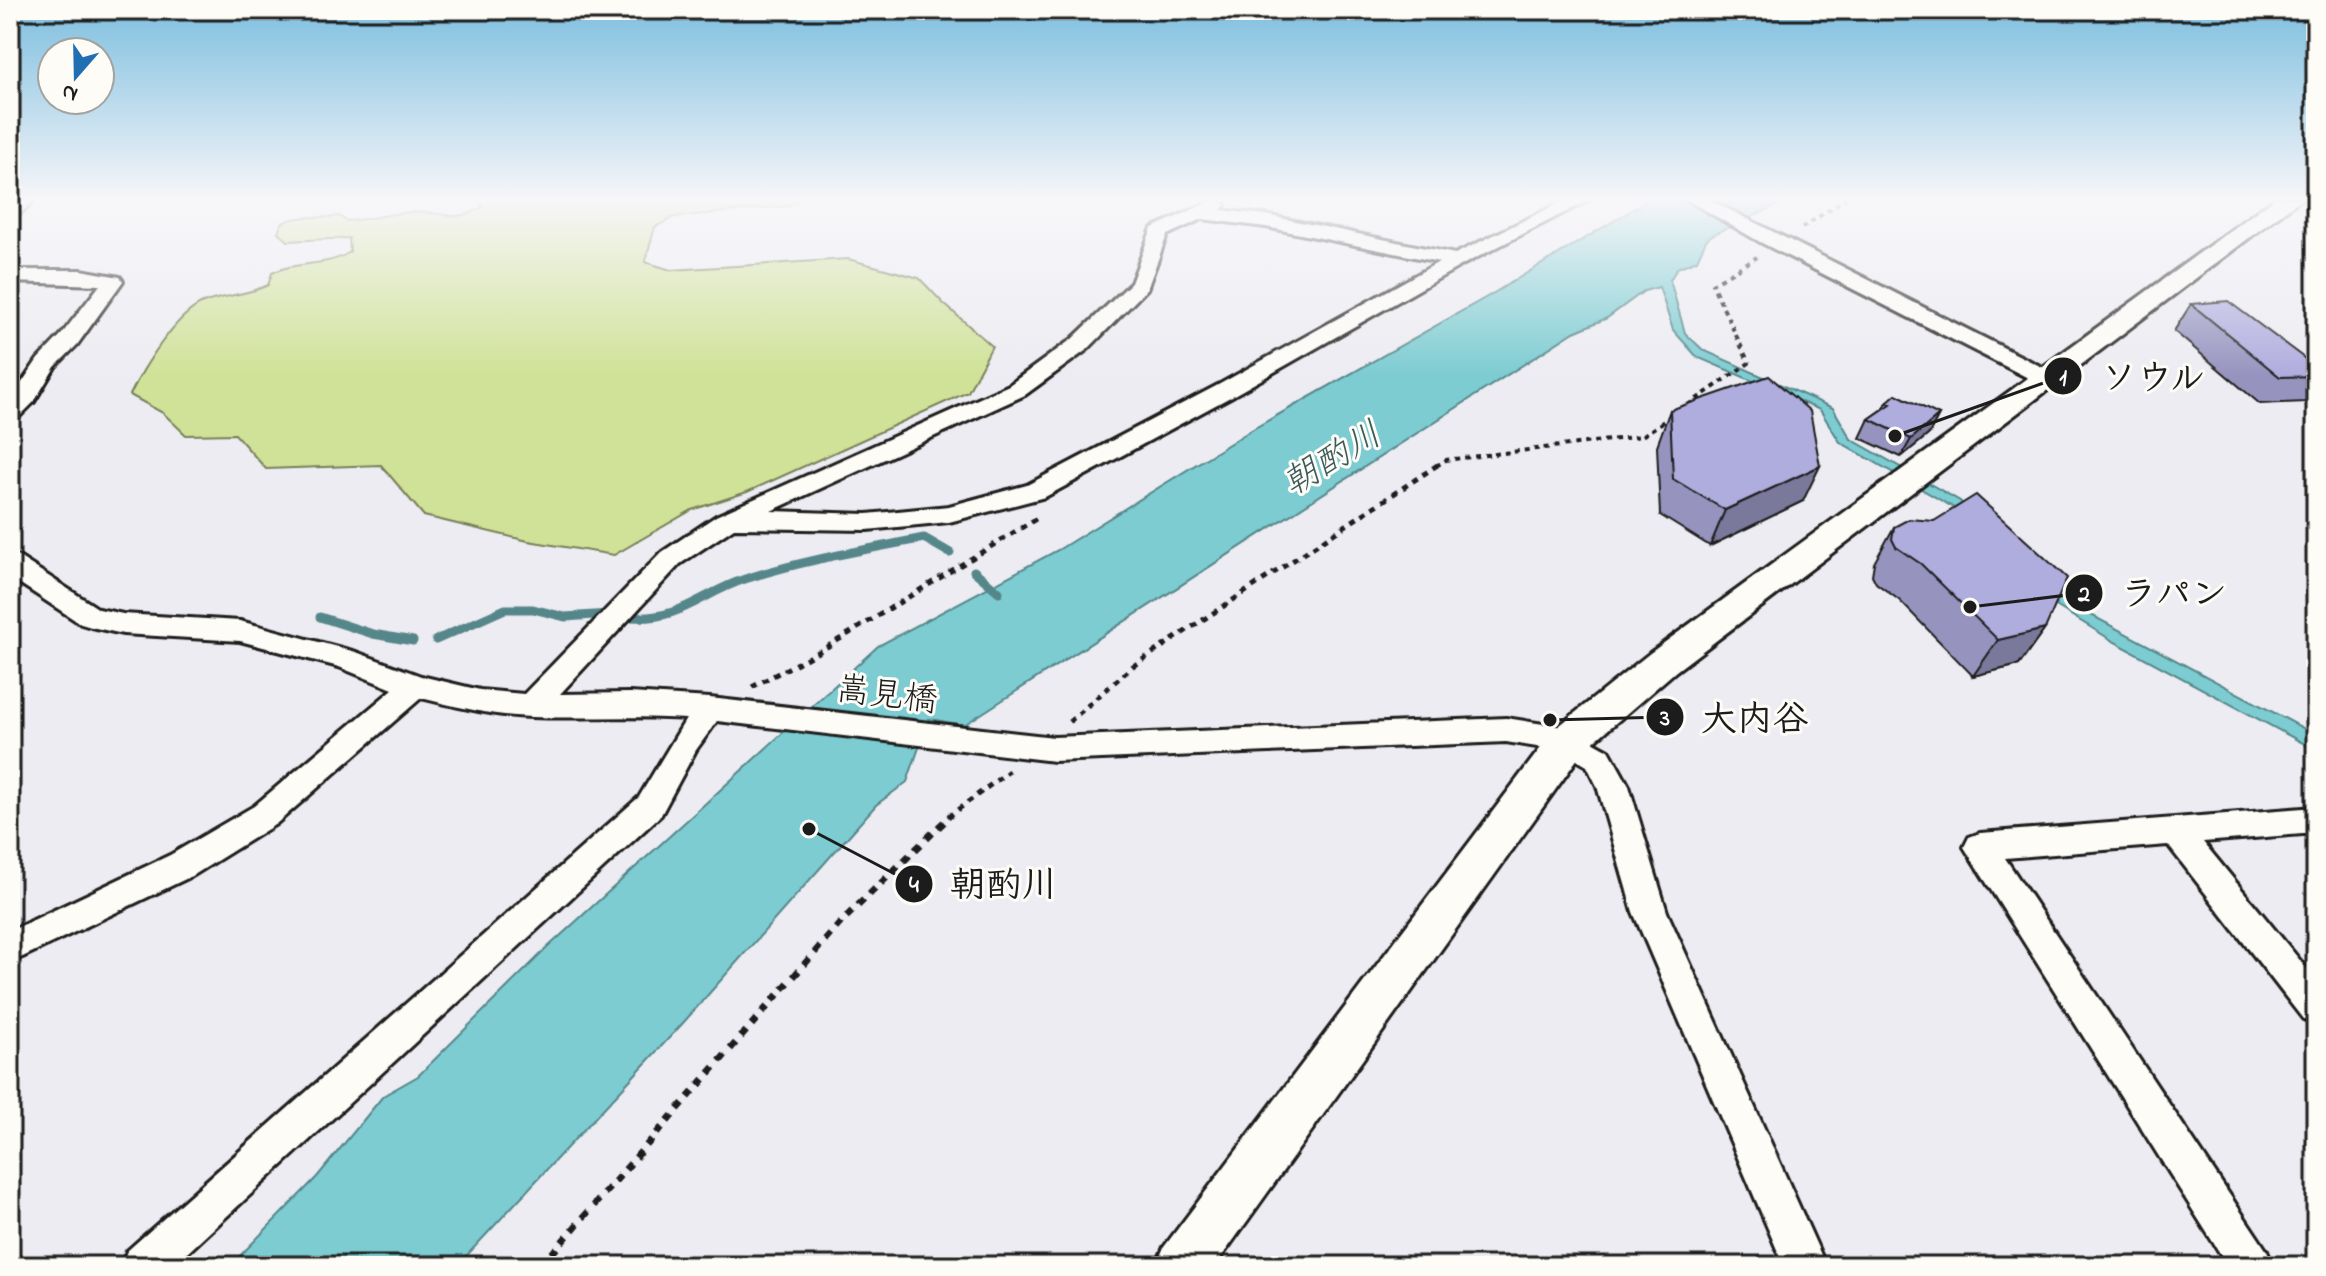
<svg xmlns="http://www.w3.org/2000/svg" width="2326" height="1276" font-family="'Indie Flower','Klee One',sans-serif">
<style>
.green{fill:#d0e297;stroke:#767f5a;stroke-width:2}
.water{fill:#7bccd1;stroke:#558689;stroke-width:2}
.lines{fill:none;stroke-linecap:round;stroke-linejoin:round}
.stream{stroke:#558689;stroke-width:9}
.minor-casing{stroke:#1c1c1c;stroke-width:6}
.tertiary-casing{stroke:#1c1c1c;stroke-width:6}
.path-far2{stroke:#1c1c1c;stroke-width:4;stroke-dasharray:5 5;stroke-linecap:butt}
.path-far1{stroke:#1c1c1c;stroke-width:5;stroke-dasharray:6 6;stroke-linecap:butt}
.path{stroke:#1c1c1c;stroke-width:7;stroke-dasharray:8 8;stroke-linecap:butt}
.minor{fill:#fdfcf7;fill-rule:evenodd}
.tertiary{fill:#fdfcf7;fill-rule:evenodd}
.wall{fill:#9694bf;stroke:#1c1c1c;stroke-width:2}
.shaded-wall{fill:#7a789b;stroke:#1c1c1c;stroke-width:2}
.building{fill:#afacde;stroke:#1c1c1c;stroke-width:2}
.labels{text-anchor:middle;stroke-width:6;stroke-linejoin:round;paint-order:stroke}
.street-label{font-size:34px;fill:#1c1c1c;stroke:#fdfcf7}
.water-label{font-size:36px;font-style:italic;fill:#3d5a5b;stroke:#fdfcf7}
.leader{fill:none;stroke:#1c1c1c;stroke-width:3}
.callout-dot{fill:#1c1c1c;stroke:#fdfcf7;stroke-width:3}
.mark-label{font-size:24px;text-anchor:middle;font-weight:bold;fill:#fff}
.callout-label{font-size:36px;text-anchor:middle;font-weight:bold;fill:#1c1c1c;stroke:#fdfcf7;stroke-width:6;stroke-linejoin:round;paint-order:stroke}
</style>
<rect width="100%" height="100%" fill="#edecf2"/>
<filter id="ink" filterUnits="userSpaceOnUse"><feTurbulence type="fractalNoise" baseFrequency=".0125" numOctaves="2"/><feDisplacementMap in="SourceGraphic" scale="16" xChannelSelector="R" yChannelSelector="G"/><feConvolveMatrix kernelMatrix="1 2 1 2 8 2 1 2 1" color-interpolation-filters="sRGB"/></filter>
<g filter="url(#ink)">
<path class="green" d="M475,198H802L788,206L674,217L655,227L645,262L671,270L848,259L919,278L943,303L992,346L968,392L747,492L692,510L614,555L528,541L424,516L381,465L266,469L235,434L186,435L163,413L130,395C143,368 176,314 203,303C224,295 248,295 268,285L272,273C297,260 326,268 350,252L349,238L288,241L278,232L282,223C301,213 318,220 339,216L347,221C370,220 393,212 416,212C446,211 453,224 483,207Z"/>
<path class="water" d="M1652,198H1793L1712,235L1706,240L1697,260L1677,268L1670,280L1685,333L1703,350L1833,408L1851,439L1960,501L2012,560L2061,599L2316,735V750L2113,641L2025,587L1954,508L1840,442L1820,410L1697,357L1673,330L1659,287L1644,291L1607,318L1574,332L964,725L929,719L907,782L876,805L683,1023L457,1266H230L317,1177L383,1096L418,1076L548,947L878,646L1058,550L1253,429L1492,294Z"/>
<g class="lines">
<g class="stream">
<path d="M974,571L999,592"/>
<path d="M320,617L373,634L413,641"/>
<path d="M631,617C680,621 702,593 745,579C803,560 864,550 924,538L950,553"/>
<path d="M436,640L505,609H533L565,617L609,614"/>
</g>
<g class="minor-casing">
<g id="minor">
<path d="M16,198H36L17,217L10,219V203Z"/>
<path d="M1570,198H1593L1464,264L1234,395L1045,497L949,522L867,530L734,528L680,564L560,694L630,693L710,698L1054,737L1506,718L1569,728L1609,750L1629,786L1667,912L1826,1266H1784L1633,912L1597,786L1587,766L1562,751L1506,742L1054,761L717,721L696,750L661,815L173,1266H121L127,1251L639,797L686,719C634,715 583,719 531,717C493,716 458,707 421,698L276,824L194,875L10,963V931L170,855L254,806L393,689L339,667L240,641L123,634L91,627L81,624L10,577V554L19,557L99,609L123,614L240,621L356,652L421,676L480,690L524,694L662,552L716,516L1009,385L1072,339L1131,283L1152,228L1216,199L1225,205L1221,210L1266,215L1455,254ZM1202,219L1266,227L1439,262L1218,385L1027,485L949,506L867,514L771,511L1025,395L1088,349L1147,289L1167,235Z"/>
<path d="M1684,198H1706L2054,373L2057,378L2054,383H2038L1760,242Z"/>
<path d="M10,270H81L120,277L123,281L77,345L55,367L34,402L18,418L10,420V400L38,359L61,335L100,285L10,282Z"/>
<path d="M2316,807V833L2203,842L2316,980V1024L2303,1019L2168,845L2005,858L2267,1251L2273,1266H2228L1964,847L1969,837L1980,833Z"/>
</g>
</g>
<g class="tertiary-casing">
<path id="tertiary" d="M2275,198H2302L1676,671L1583,751L1215,1266H1156L1164,1247L1555,729L1650,653Z"/>
</g>
<g class="path-far2">
<path d="M1802,228L1846,198"/>
<path d="M1688,405L1749,363L1712,284L1757,257"/>
<path d="M1436,466L1446,460L1642,436L1670,417"/>
</g>
<g class="path-far1">
<path d="M752,687L822,650L1039,517"/>
<path d="M1069,722L1133,666L1439,464"/>
<path d="M948,817L1009,771"/>
</g>
<path class="path" d="M541,1266L843,920L951,815"/>
<use href="#minor" class="minor"/>
<use href="#tertiary" class="tertiary"/>
</g>
<g class="wall">
<path d="M2315,204H2316V231L2304,221Z"/>
<path d="M2191,304L2316,367V389L2305,402L2260,404L2174,331Z"/>
<path d="M1887,402L1939,415L1929,434L1901,457L1860,438L1869,419L1883,409Z"/>
<path d="M1670,410L1803,501L1710,546L1660,515L1657,446Z"/>
<path d="M1894,527L2045,629L2019,665L1973,676L1899,600L1876,583L1872,575L1874,563Z"/>
</g>
<g class="shaded-wall">
<path d="M1939,415L1929,434L1901,457L1911,439Z"/>
<path d="M1820,466L1803,501L1710,546L1725,510Z"/>
<path d="M2045,629L2019,665L1973,676L1998,640Z"/>
</g>
<g class="building">
<path d="M2228,301L2316,367V376L2280,377L2191,304Z"/>
<path d="M1769,376L1810,411L1820,466L1725,510L1673,479L1670,410Z"/>
<path d="M1896,394L1939,415L1911,439L1869,419L1891,404L1887,402Z"/>
<path d="M1976,495L2067,578L2045,629L1998,640L1921,564L1896,547L1892,539L1894,527L1909,519L1934,521Z"/>
</g>
</g>
<linearGradient id="sky" x2="0" y2="1"><stop stop-color="#7cbedf"/><stop offset="0.53" stop-color="#f7f6f9"/><stop offset="1" stop-color="#f7f6f9" stop-opacity="0"/></linearGradient>
<rect width="2326" height="376" fill="url(#sky)"/>
<g class="labels">
<g class="street-label">
<text transform="translate(887 693) rotate(7)" y="12">嵩見橋</text>
</g>
<g class="water-label">
<text transform="translate(1331 457) rotate(-31)" y="13">朝酌川</text>
</g>
</g>
<path class="leader" d="M1895 436L2063 376M1970 607L2084 593M1550 720L1665 717M809 829L914 884"/>
<g class="callout-dot">
<circle cx="1895" cy="436" r="8"/>
<circle cx="1970" cy="607" r="8"/>
<circle cx="1550" cy="720" r="8"/>
<circle cx="809" cy="829" r="8"/>
<circle cx="2063" cy="376" r="20"/>
<circle cx="2084" cy="593" r="20"/>
<circle cx="1665" cy="717" r="20"/>
<circle cx="914" cy="884" r="20"/>
</g>
<g class="mark-label">
<text x="2063" y="385">1</text>
<text x="2084" y="601">2</text>
<text x="1665" y="725">3</text>
<text x="914" y="892">4</text>
</g>
<g class="callout-label">
<text x="2153" y="389">ソウル</text>
<text x="2174" y="605">ラパン</text>
<text x="1755" y="730">大内谷</text>
<text x="1004" y="896">朝酌川</text>
</g>
<rect width="2326" height="1276" fill="none" stroke="#fdfcf7" stroke-width="40"/>
<rect x="20" y="20" width="2286" height="1236" fill="none" stroke="#1c1c1c" stroke-width="3" filter="url(#ink)"/>
<g transform="translate(76 76) rotate(200)"><circle r="38" fill="#fdfcf7" stroke="#a3a29f" stroke-width="2"/>
<path d="M0-6L14 30L0 20L-14 30Z" fill="#1f6fb2"/>
<text y="-12" font-size="22" font-weight="bold" text-anchor="middle" fill="#1c1c1c">N</text>
</g>
</svg>
